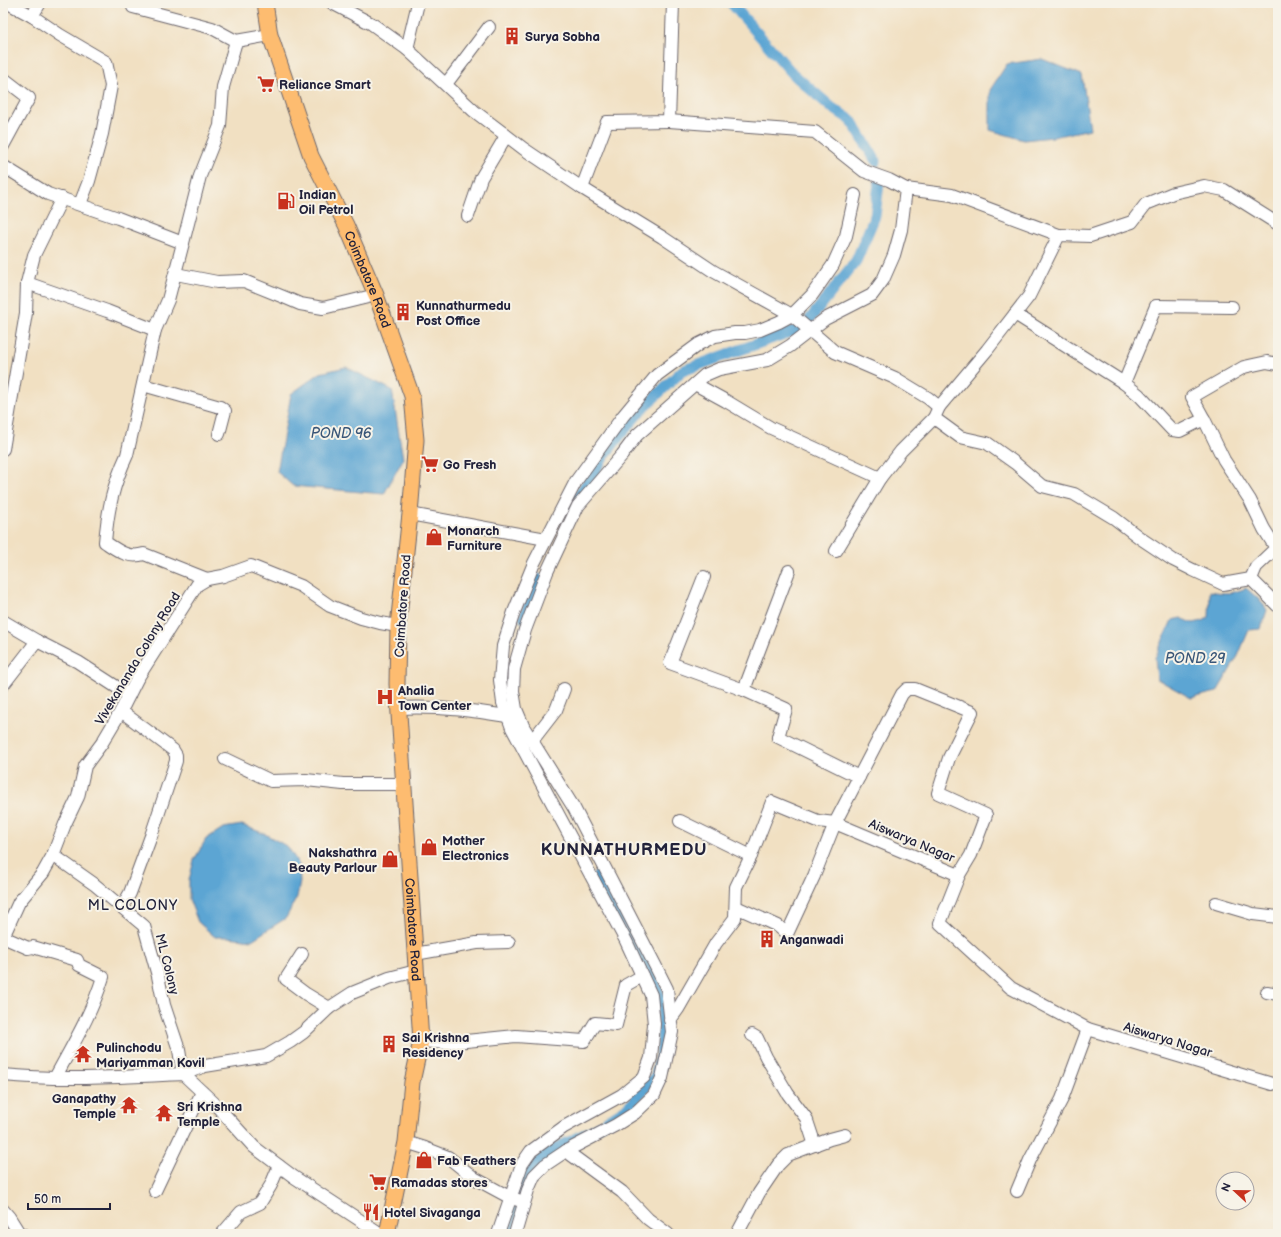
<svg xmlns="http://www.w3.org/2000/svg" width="1281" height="1237" font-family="'Balsamiq Sans',sans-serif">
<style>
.water{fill:#5ca5d3;stroke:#3f6487}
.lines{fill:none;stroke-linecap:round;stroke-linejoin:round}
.canal{stroke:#5ca5d3;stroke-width:11}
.minor-casing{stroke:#6a646a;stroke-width:14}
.major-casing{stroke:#6a646a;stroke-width:17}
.minor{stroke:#fff;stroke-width:12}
.major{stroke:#fdbc70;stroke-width:15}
.labels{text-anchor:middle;stroke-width:4;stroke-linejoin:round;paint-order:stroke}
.poi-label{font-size:13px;font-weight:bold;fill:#22223b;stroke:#f7f3e8;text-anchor:start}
.street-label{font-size:13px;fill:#22223b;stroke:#f7f3e8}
.water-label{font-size:14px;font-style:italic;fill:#395678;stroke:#f7f3e8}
.neighbourhood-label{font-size:14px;letter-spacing:1px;fill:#22223b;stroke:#f7f3e8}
.district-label{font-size:17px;font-weight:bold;letter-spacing:1px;fill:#22223b;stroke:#f7f3e8}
</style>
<rect width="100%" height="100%" fill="#f7f3e8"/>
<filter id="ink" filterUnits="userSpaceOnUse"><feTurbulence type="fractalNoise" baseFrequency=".025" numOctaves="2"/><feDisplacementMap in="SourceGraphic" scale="8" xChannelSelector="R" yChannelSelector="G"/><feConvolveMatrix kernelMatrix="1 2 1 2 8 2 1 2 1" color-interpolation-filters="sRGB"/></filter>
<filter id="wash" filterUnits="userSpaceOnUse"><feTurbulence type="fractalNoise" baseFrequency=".012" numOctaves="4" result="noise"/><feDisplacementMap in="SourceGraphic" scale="16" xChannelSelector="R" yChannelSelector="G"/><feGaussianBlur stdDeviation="0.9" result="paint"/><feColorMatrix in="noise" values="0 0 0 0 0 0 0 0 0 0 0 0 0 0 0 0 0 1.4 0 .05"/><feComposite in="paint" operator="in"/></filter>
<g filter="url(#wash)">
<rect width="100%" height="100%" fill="#f1e0c2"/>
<g class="water">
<path d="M1042,59L1082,75L1090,129L1053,137L1024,140L990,130V90L1007,64Z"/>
<path d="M346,367L392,390L403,459L384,494L293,486L277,472L291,394L320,373Z"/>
<path d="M1246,588L1262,602L1267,610L1261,629L1249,630L1238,656L1217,692L1191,698L1157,679L1155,658L1172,620L1181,618L1193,623L1203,621L1209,617L1210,591C1226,594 1231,594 1246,588Z"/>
<path d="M242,825L265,834L288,847L299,865L300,882L297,897L286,918L252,940L228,937H215L198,922L189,899V880L194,860L206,839L223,828Z"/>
</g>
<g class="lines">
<g class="canal">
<path d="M731,3L793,74L831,107L851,120L876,161"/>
<path d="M810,319L856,261L875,216L879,183"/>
<path d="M571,508L606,453L640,411L682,371L723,356L798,329"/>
<path d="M524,618L538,579"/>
<path d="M507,1234L526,1176L542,1158L551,1151L591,1131L626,1109L656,1076L662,1048L663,1004L654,981L598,876"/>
</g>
</g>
</g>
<g filter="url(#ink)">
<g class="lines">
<g class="minor-casing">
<g id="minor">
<path d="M8,3L32,16"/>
<path d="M40,3L32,16L60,35L106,62L111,86L102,134L89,181L80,204"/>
<path d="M132,3L133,7L212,28L236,41L223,87L220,126L200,176L183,243"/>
<path d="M332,3L372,24L407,49L418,3"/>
<path d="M236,41L270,35"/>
<path d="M407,49L474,111L524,149L582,188L662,237L713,271L792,315L835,352L895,378L928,398L939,407L987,350L1029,296L1059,235L1090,236L1132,222L1146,204L1173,193L1204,186L1224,190L1278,224"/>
<path d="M3,78L29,98L3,146"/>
<path d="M446,84L489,27"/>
<path d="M669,121L815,132L864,171L889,180L906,189L952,195L1059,235"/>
<path d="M3,166L48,194L118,218L183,243L168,300L155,330L127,455C113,485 108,509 105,542C117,550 128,559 144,554L207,579"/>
<path d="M582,188L607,122L669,121L673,3"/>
<path d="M468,216L481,178L506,136"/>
<path d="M176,274L217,282L244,281L286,298L300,304L323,308L376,295"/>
<path d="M27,283L107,311L155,330"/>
<path d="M1015,314L1124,383L1139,395L1172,430L1180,431L1204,419L1224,460L1250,500L1264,529L1276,548L1256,567L1251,579"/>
<path d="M1124,383L1156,306L1232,307"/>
<path d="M695,384L726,401L771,428L880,478"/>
<path d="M143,385L220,407L225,411L219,434"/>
<path d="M939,407L934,418L960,437L987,443L1015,463L1042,486L1074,494L1114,518L1140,538L1173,560L1193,570L1223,584L1251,579L1278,606"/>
<path d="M1204,419L1192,397L1244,367L1267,362L1278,364"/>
<path d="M3,449L26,313L27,283L34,255L62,198"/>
<path d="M410,514L546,539"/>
<path d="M836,551L880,478L901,451L934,418"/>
<path d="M704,577L670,663L744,690L786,709L778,737L859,777"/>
<path d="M3,621L37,641L78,662L129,695"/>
<path d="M3,685L37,641"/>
<path d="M744,690L789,571"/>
<path d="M399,708C436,706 471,710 507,716"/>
<path d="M121,711L173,750L176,755V761L151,836L130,893L122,907"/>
<path d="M532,741L556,710L564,689"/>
<path d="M225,759L271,781L306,780L343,784H404"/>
<path d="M680,821L751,856"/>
<path d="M53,855L94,884L144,926L158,976L164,1005L179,1050L183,1074L205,1066L266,1056L290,1042L304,1032L329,1008L352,993L389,978L416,971"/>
<path d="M1216,903L1253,914L1278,917"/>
<path d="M736,907L778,926L787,934L814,876L835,823L902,694L907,689H915L972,712L949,758L938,793L986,815L971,855L959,875"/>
<path d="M3,937L19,902L43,873L53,855L65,824L78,797L85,766L102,743L121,711L137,679L197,585L207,579L223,576L251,566L301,586L330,606L361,618L380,623L398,626"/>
<path d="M3,937L28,948L33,947L77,960L79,965L103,977C92,1013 72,1046 55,1078"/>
<path d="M302,954L286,979L306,994L329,1008"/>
<path d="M415,954L477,943L509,942"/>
<path d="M1267,992L1278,994"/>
<path d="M670,1020L678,1009L716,943L735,918L736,887L751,856L772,802L818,821L835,823L959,875L940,923L1011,988L1088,1029L1272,1084"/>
<path d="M752,1035L757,1038L766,1057L788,1094L806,1118L815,1145"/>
<path d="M421,1041L446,1043L516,1036L584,1041L595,1023L616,1025L626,985L642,976"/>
<path d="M3,1075C63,1081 123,1077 183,1074L214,1103L254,1147L294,1177L381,1234"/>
<path d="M406,1142L425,1148L448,1157L474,1178L511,1198L518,1200"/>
<path d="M566,1151L622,1192L648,1219L668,1234"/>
<path d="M155,1191L202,1092"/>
<path d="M1017,1191L1030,1160L1062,1099L1088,1029"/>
<path d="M3,1210L9,1217L19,1233L22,1234"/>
<path d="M222,1234L241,1212L260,1203L271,1185L279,1166"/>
<path d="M498,1234L522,1164L531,1151L564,1127L622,1095L644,1077L651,1058L654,1024L651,995L626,941L512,728L503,703L500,680L503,646L514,612L534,563L576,481L623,416L657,375L699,344L715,336L735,333H745L760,330L779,322L792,315L812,295L833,265L846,236L855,195"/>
<path d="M515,1234L528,1190L534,1176L545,1165L566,1151L616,1125L635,1113L654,1095L662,1078L672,1032L667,989L655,965L574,808L524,728L516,709L513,691L514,669L525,630L547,572L578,506L622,455L637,435L705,375L719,369L767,360L790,346L825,319L872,295L883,280L894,255L901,230L906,189"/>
<path d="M737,1234L759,1193L778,1165L788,1155L830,1139L845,1135"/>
</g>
</g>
<g class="major-casing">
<g id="major">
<path id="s1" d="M265,3L270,35L311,156L346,225L376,295L412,396L416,440L410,514L398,626L397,684L421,1041L412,1082L406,1142L387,1234"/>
</g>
</g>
<use href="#minor" class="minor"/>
<use href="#major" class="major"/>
</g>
</g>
<defs>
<g id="building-bare" transform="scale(1.38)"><path d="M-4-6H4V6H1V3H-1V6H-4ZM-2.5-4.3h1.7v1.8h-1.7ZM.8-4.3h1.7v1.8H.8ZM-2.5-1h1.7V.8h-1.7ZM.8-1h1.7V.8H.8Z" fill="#c8321e" stroke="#f7f3e8" stroke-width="2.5" paint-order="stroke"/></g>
<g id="supermarket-bare" transform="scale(1.38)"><path d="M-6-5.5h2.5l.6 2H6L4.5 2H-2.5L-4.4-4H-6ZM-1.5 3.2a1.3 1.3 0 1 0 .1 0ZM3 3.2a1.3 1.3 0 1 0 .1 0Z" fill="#c8321e" stroke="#f7f3e8" stroke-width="2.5" paint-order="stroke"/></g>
<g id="fuel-bare" transform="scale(1.38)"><path d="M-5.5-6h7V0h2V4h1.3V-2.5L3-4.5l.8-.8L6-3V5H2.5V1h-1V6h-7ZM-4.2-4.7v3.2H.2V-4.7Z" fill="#c8321e" stroke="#f7f3e8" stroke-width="2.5" paint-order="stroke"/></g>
<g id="shop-bare" transform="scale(1.38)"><path d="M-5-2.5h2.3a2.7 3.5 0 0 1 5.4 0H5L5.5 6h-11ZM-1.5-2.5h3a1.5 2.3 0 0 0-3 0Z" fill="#c8321e" stroke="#f7f3e8" stroke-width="2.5" paint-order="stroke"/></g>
<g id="hospital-bare" transform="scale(1.38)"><path d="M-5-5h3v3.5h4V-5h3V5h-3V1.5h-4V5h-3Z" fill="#c8321e" stroke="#f7f3e8" stroke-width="2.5" paint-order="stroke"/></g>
<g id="temple-bare" transform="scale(1.38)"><path d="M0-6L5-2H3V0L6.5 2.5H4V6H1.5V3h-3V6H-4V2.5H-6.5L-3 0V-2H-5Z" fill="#c8321e" stroke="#f7f3e8" stroke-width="2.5" paint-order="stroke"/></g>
<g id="restaurant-bare" transform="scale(1.38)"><path d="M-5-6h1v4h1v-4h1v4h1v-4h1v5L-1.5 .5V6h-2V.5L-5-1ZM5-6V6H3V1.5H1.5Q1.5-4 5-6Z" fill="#c8321e" stroke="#f7f3e8" stroke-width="2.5" paint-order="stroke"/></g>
</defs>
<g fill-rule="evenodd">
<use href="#building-bare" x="512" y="36"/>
<use href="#supermarket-bare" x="266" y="84"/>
<use href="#fuel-bare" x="286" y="201"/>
<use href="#building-bare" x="403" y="312"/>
<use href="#supermarket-bare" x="430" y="464"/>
<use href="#shop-bare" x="434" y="537"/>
<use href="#hospital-bare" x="385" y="697"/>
<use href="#shop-bare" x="429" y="847"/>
<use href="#shop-bare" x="390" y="859"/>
<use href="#building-bare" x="767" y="939"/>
<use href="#building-bare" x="389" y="1044"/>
<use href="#temple-bare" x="83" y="1054"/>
<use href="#temple-bare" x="129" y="1105"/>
<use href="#temple-bare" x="164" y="1113"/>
<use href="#shop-bare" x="424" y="1160"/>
<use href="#supermarket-bare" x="378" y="1182"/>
<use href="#restaurant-bare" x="371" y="1212"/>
</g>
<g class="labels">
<g class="poi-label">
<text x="525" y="41">Surya Sobha</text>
<text x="279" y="89">Reliance Smart</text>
<text x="299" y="199">Indian<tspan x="299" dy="15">Oil Petrol</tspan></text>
<text x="416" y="310">Kunnathurmedu<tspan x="416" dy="15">Post Office</tspan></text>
<text x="443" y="469">Go Fresh</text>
<text x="447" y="535">Monarch<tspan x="447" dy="15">Furniture</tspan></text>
<text x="398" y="695">Ahalia<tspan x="398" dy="15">Town Center</tspan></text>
<text x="442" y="845">Mother<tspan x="442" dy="15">Electronics</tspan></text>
<text x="377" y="857" text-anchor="end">Nakshathra<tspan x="377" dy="15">Beauty Parlour</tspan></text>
<text x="780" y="944">Anganwadi</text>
<text x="402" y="1042">Sai Krishna<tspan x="402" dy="15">Residency</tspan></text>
<text x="96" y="1052">Pulinchodu<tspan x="96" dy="15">Mariyamman Kovil</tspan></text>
<text x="116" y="1103" text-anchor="end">Ganapathy<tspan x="116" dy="15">Temple</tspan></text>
<text x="177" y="1111">Sri Krishna<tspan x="177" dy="15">Temple</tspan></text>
<text x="437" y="1165">Fab Feathers</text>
<text x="391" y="1187">Ramadas stores</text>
<text x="384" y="1217">Hotel Sivaganga</text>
</g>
<g class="street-label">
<text dy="5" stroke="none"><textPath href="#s1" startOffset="296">Coimbatore Road</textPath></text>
<text transform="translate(402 606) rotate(-86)" y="5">Coimbatore Road</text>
<text transform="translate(137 658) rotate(-59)" y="5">Vivekananda Colony Road</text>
<text transform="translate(912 840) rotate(23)" y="5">Aiswarya Nagar</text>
<text dy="5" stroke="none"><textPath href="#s1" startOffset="956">Coimbatore Road</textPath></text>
<text transform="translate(168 964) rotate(76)" y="5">ML Colony</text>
<text transform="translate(1168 1039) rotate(17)" y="5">Aiswarya Nagar</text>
</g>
<g class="water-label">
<text x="341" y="438">POND 96</text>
<text x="1195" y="663">POND 29</text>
</g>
<g class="neighbourhood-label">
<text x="133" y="910">ML COLONY</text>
</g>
<g class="district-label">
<text x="624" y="855">KUNNATHURMEDU</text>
</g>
</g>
<rect width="1281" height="1237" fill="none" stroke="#f7f3e8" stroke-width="16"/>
<g transform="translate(1235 1191) rotate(292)"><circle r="19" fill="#f7f3e8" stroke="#a29fa3"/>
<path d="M0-3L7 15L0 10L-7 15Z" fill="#c8321e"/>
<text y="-6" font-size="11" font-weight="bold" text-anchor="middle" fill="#22223b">N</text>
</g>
<path d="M28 1203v6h82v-6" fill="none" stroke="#22223b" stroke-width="2"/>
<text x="34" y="1203" font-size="12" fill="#22223b" stroke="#f7f3e8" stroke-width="3" paint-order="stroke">50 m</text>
</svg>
